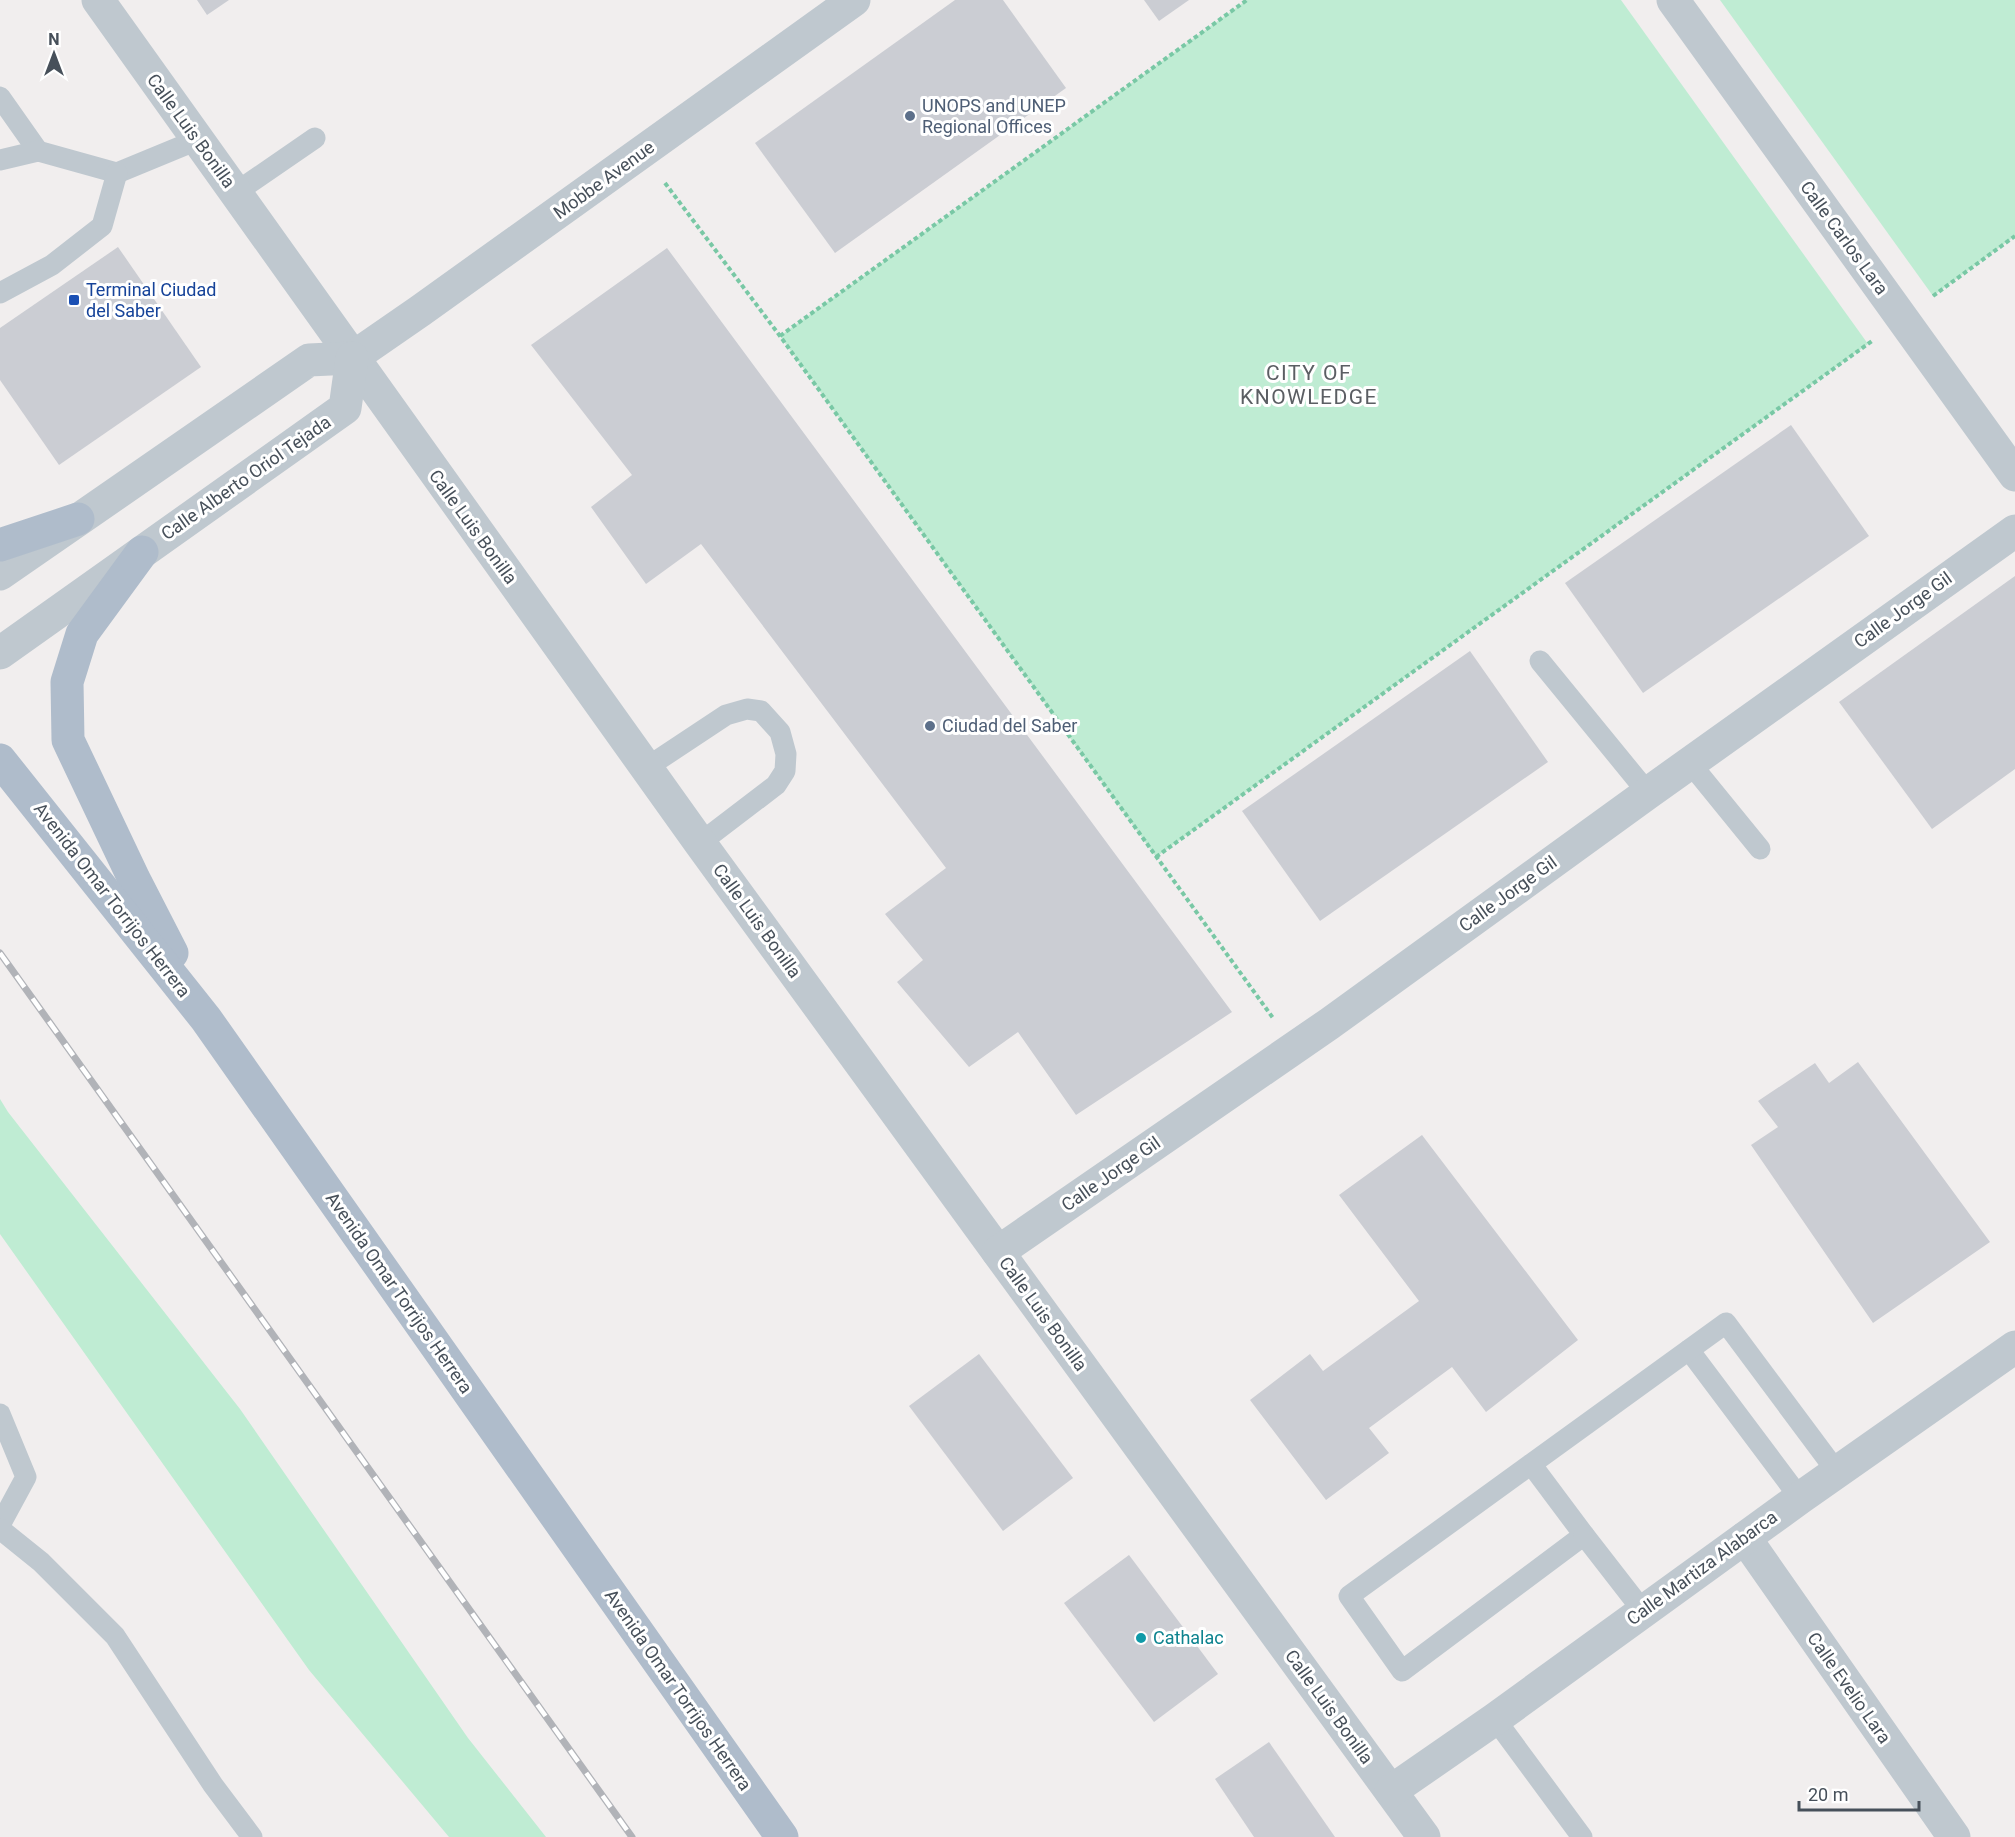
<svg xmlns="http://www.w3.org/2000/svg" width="2015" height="1837" font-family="Roboto,sans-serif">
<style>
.green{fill:#bfecd3}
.building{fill:#cbcdd3}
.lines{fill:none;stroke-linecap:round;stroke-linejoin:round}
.path{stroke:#79c8a5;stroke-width:4;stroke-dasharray:4.5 3;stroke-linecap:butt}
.service{stroke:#bfc8cf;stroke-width:21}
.minor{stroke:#bfc8cf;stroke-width:33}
.tertiary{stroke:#bfc8cf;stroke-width:33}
.primary{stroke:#afbccb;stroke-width:33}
.rail-casing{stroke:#b1b3b8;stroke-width:7}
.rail{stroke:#fff;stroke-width:4.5;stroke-dasharray:14;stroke-linecap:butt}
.service-dot{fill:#5c6f8a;stroke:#fff;stroke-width:2}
.transit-dot{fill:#1a4fb4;stroke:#fff;stroke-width:2}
.culture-dot{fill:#0f9aa8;stroke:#fff;stroke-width:2}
.labels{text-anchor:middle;stroke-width:6;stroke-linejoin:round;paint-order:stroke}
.service-label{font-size:18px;fill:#4e5e75;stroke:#fff;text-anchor:start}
.street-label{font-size:18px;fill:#47505a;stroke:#fff}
.transit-label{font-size:18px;fill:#164399;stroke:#fff;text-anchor:start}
.culture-label{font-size:18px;fill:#0d838f;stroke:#fff;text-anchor:start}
.quarter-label{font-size:21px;letter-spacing:1.5px;fill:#5b5e63;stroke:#fff}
</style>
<rect width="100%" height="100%" fill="#f1eeee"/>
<g class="green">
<path d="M1247,0H1621L1868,344L1156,857L780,336Z"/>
<path d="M1720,0H2015V236L1933,296Z"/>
<path d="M0,1099L8,1112L240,1409L468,1738L546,1837H449L309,1670L0,1234Z"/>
</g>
<g class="building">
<path d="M197,0H229L207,15Z"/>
<path d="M955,0H1003L1066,88L835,253L755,143Z"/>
<path d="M1144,0H1189L1159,21Z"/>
<path d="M118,247L201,367L59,465L0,380V328Z"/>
<path d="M667,248L1232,1012L1076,1115L1018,1032L969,1067L897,982L923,960L885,914L946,868L701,544L646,584L591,507L632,475L531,345Z"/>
<path d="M1791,425L1869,536L1643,693L1565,583Z"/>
<path d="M2015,576V769L1932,829L1839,702Z"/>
<path d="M1470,651L1548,762L1320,921L1242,811Z"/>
<path d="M1858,1062L1990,1242L1873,1323L1751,1145L1778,1127L1758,1101L1815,1063L1829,1083Z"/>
<path d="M1422,1135L1578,1340L1486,1412L1452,1367L1369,1428L1389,1453L1326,1500L1250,1400L1310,1354L1323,1371L1419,1301L1339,1195Z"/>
<path d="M979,1354L1073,1478L1003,1531L909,1406Z"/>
<path d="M1129,1555L1218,1674L1154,1722L1064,1603Z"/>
<path d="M1269,1742L1335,1837H1254L1215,1779Z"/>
</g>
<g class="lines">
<g class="path">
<path d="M665,183L780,336L1273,1018"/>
<path d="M1933,296L2015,236"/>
<path d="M780,336L1247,0"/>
<path d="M1156,857L1872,341"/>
</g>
<g class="service">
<path d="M0,97L38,151"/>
<path d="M0,160L38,151L117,173L197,140"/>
<path d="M235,193L315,138"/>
<path d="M0,293L52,265L102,226L117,173"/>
<path d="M1540,661L1648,793"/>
<path d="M1690,763L1760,849"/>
<path d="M646,768L726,715L747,709L761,711L780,732L786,754L785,771L776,785L700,843"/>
<path d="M1689,1350L1800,1498"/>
<path d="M0,1414L26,1477L0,1525"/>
<path d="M1531,1464L1584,1535L1402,1671L1349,1596L1726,1323L1837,1472"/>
<path d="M0,1529L41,1562L115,1636L213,1785L252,1837"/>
<path d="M1584,1535L1643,1611"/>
<path d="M1495,1719L1582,1837"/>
</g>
<g class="minor">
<path d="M98,0L700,843L1424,1837"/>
<path d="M1673,0L2015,475"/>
<path d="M998,1252L1329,1024L1648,793L2015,531"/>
<path d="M1745,1538L1954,1837"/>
<path d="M1391,1791L1495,1719L1800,1498L2015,1347"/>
</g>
<g class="tertiary">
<path d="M0,574L309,360L352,358L420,311L854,0"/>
<path d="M0,653L345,408L352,358"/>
</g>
<g class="primary">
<path d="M0,545L78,519"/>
<path d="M142,552L82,634L67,682L68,740L134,879L172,953"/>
<path d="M0,760L206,1019L782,1837"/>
</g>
<g class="rail-casing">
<path id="rail" d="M0,953L632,1837"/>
</g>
<use href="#rail" class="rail"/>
</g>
<g class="service-dot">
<circle cx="910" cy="116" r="6"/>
<circle cx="930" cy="726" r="6"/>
</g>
<rect class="transit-dot" x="68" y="294" width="12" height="12" rx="3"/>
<circle class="culture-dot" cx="1141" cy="1638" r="6"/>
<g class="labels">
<g class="service-label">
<text x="922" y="112">UNOPS and UNEP<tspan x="922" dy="21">Regional Offices</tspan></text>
<text x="942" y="732">Ciudad del Saber</text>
</g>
<g class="street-label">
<text transform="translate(191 131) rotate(54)" y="6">Calle Luis Bonilla</text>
<text transform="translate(604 180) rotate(-36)" y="6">Mobbe Avenue</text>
<text transform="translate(1844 238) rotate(54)" y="6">Calle Carlos Lara</text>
<text transform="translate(246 478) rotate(-35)" y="6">Calle Alberto Oriol Tejada</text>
<text transform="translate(473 527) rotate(54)" y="6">Calle Luis Bonilla</text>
<text transform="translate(1903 610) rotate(-36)" y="6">Calle Jorge Gil</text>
<text transform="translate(1508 894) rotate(-36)" y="6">Calle Jorge Gil</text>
<text transform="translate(112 900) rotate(52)" y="6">Avenida Omar Torrijos Herrera</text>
<text transform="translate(757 921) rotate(54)" y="6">Calle Luis Bonilla</text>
<text transform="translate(1111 1174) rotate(-35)" y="6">Calle Jorge Gil</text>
<text transform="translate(399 1293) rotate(55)" y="6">Avenida Omar Torrijos Herrera</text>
<text transform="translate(1043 1314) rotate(54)" y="6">Calle Luis Bonilla</text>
<text transform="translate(1702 1568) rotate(-36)" y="6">Calle Martiza Alabarca</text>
<text transform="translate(1849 1688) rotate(55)" y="6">Calle Evelio Lara</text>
<text transform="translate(678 1690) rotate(55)" y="6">Avenida Omar Torrijos Herrera</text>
<text transform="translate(1329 1707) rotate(54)" y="6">Calle Luis Bonilla</text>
</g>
<g class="transit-label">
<text x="86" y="296">Terminal Ciudad<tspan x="86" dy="21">del Saber</tspan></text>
</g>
<g class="culture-label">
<text x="1153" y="1644">Cathalac</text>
</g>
<g class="quarter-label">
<text x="1309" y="380">CITY OF<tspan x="1309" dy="24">KNOWLEDGE</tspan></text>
</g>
</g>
<g transform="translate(54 54)" stroke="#ffffff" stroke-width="4.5" paint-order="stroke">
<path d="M0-4.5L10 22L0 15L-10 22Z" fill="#47505a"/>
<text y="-9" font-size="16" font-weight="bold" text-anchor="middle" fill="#47505a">N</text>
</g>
<path d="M1799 1801v9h120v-9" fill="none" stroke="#47505a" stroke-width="3"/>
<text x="1808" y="1801" font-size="18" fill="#47505a" stroke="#ffffff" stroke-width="4.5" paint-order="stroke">20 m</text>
</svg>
